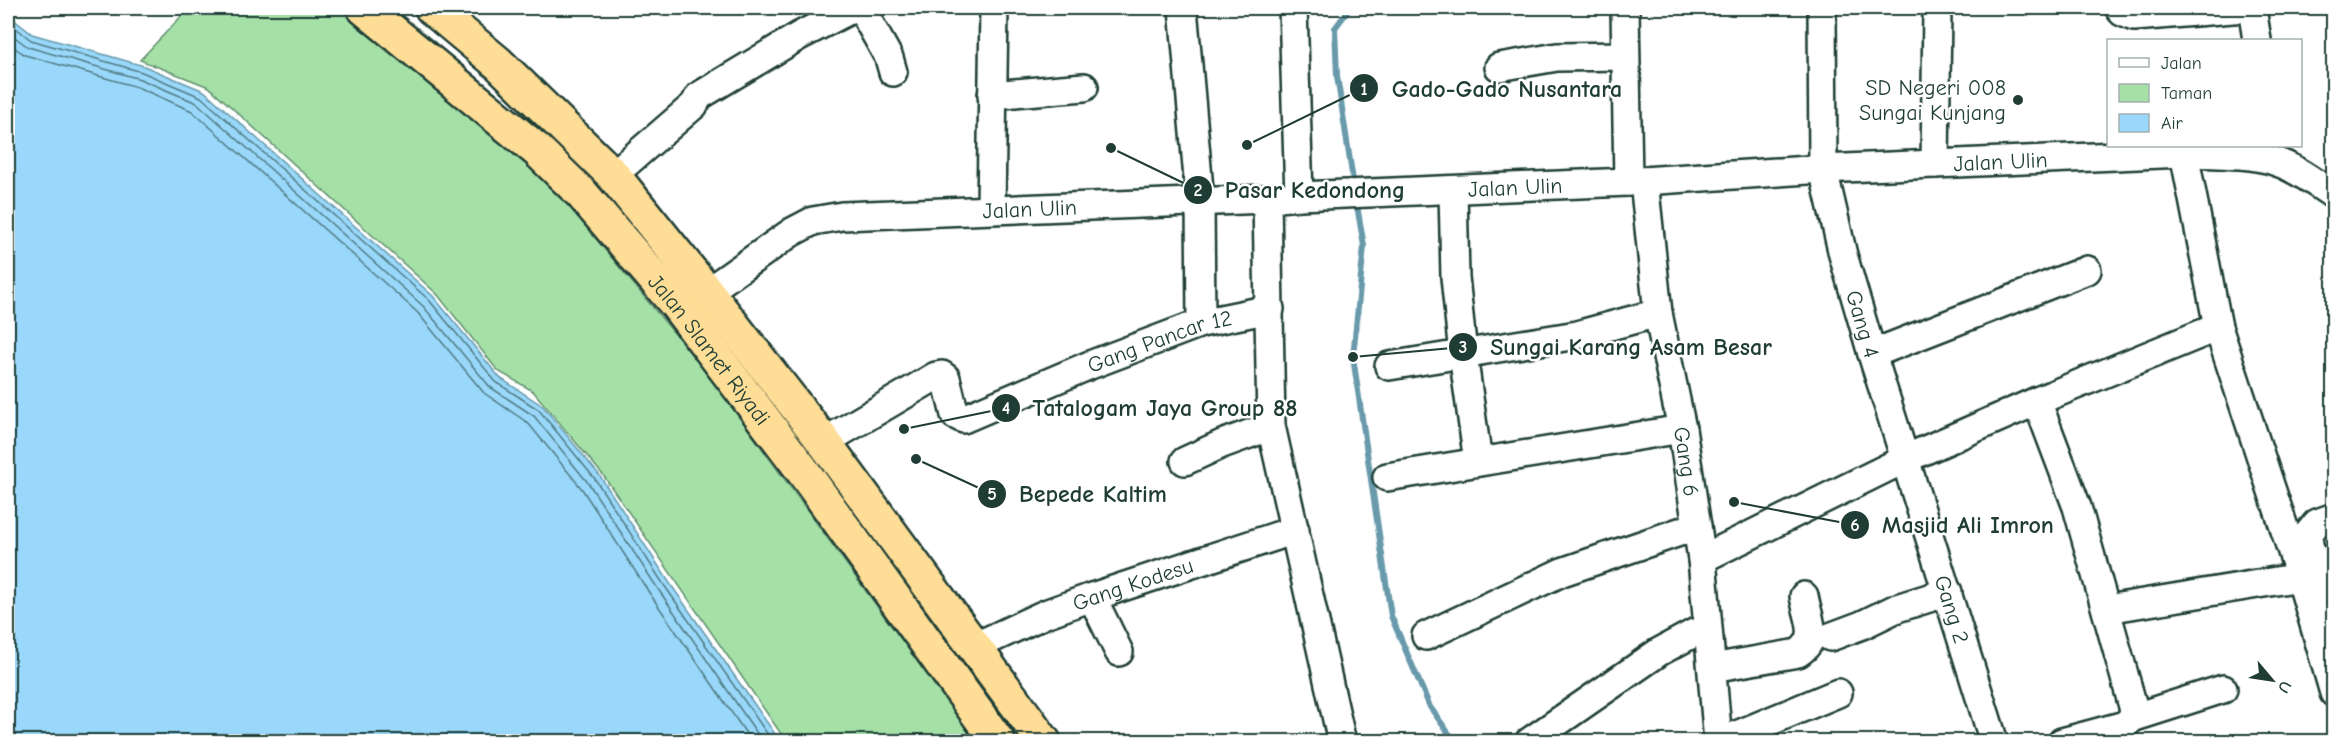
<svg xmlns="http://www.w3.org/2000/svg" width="2341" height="749" font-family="'Comic Neue',sans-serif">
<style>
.green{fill:#a5e1a7;stroke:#628f6e;stroke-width:1.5}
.water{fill:#99d8fa;stroke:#689aab;stroke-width:1.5}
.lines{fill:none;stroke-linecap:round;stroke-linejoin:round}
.shore{stroke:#507b83;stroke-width:1.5}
.stream{stroke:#689aab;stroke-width:6}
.minor-casing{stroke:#1f3d34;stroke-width:32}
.highway-casing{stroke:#1f3d34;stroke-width:38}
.minor{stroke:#fff;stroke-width:27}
.highway{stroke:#fedd96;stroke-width:33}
.poi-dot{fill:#1f3d34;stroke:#fff;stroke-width:2}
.labels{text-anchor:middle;stroke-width:5;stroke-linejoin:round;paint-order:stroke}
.poi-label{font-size:22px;fill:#1f3d34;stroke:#fff;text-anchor:end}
.street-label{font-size:22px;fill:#1f3d34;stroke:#fff}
.leader{fill:none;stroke:#1f3d34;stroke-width:2}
.callout-dot{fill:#1f3d34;stroke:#fff;stroke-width:2}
.mark-label{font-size:18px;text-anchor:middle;font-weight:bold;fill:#fff}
.callout-label{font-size:24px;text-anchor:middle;font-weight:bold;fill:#1f3d34;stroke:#fff;stroke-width:5;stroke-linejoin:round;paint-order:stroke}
</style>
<rect width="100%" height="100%" fill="#fff"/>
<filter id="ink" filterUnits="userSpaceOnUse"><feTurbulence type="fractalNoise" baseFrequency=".0167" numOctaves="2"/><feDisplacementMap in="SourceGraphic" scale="12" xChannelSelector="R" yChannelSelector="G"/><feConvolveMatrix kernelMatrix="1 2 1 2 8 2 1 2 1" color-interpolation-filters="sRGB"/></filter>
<g filter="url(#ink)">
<path class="green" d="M189,8H348L539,170L708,374L975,741H786L603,475L533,391L498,371L437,294L209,87L140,60Z"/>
<path class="water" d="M8,15L32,34L144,66L204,91L433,296L500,378L543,406L600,476L669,582L780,741H8Z"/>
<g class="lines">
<g class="shore">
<path d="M8,22L31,40L142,72L201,97L429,300L496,382L539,410L595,479L664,585L773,742"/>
<path d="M8,32L28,47L140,79L197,103L423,306L490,387L534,416L589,484L658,589L763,742"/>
<path d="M8,43L25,55L137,87L192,111L417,312L484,393L528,423L582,489L650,594L752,742"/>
</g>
<g class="stream">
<path d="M1350,8L1335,28L1337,76L1354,187"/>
<path d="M1356,200L1364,246L1353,357L1391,616L1430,707L1455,742"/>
</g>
<g class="minor-casing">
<g id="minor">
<path d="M861,8L889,58L893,72"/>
<path d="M1183,8L1200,201L1201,323"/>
<path d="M1293,8L1299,196"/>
<path d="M1625,8L1628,182"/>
<path id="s1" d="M1822,8L1823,169L1843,255L1872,354L1994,742"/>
<path d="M2119,8L2122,12L2134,17L2245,8"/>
<path d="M2252,8L2257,40"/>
<path d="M1499,67L1557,57L1625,56"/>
<path d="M992,95L1084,87"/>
<path d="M2184,153L2218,327L2300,576L2334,693"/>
<path d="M1935,164L1937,8"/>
<path d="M613,175L694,105L699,96L799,36L853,8"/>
<path id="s2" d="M1644,181L1658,313L1682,429L1702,559L1718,742"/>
<path d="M1453,190L1455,277L1463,354L1478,462"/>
<path d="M1267,199L1271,426L1342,742"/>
<path d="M991,209L994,8"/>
<path id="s3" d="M707,292L792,232L813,221L842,216L1267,199L1299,196L1628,182L1823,169L2184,153C2211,154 2252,153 2277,162C2298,169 2315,183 2334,195"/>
<path d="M1872,354L2087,270"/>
<path d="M1389,366L1577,335L1658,313"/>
<path d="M2037,401L2077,507L2134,710L2132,718L2125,725L2062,742"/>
<path id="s4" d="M824,442L936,376L942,375L946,378L955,415L963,419L1090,365L1201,323L1270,309"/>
<path d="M1185,461L1222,444L1271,426"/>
<path d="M1387,477L1682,429"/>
<path d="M1702,559L1905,459L2037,401L2218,327"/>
<path d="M2318,574L2334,621"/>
<path d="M1092,597L1119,652"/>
<path d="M2107,609L2318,574L2309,545L2308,534L2317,523L2334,517"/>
<path d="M1426,636L1562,572L1697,526"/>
<path d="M1830,637L1862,625L1897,608L1948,592"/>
<path id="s5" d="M974,647L1045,614L1092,597L1295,530"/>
<path d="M1712,668L1798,653C1821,638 1808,620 1804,596"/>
<path d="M2132,718L2223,689"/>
<path d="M1529,742L1659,652L1694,633L1708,632"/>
<path d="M1720,742L1838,693"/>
</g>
</g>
<g class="highway-casing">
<g id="highway">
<path id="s6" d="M364,8L537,150L582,194L676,304L800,467L998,742"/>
<path d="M432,8L498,63L613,175L707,292L824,442L1044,742"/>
</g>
</g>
<use href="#minor" class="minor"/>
<use href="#highway" class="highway"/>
</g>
</g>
<circle class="poi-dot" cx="2018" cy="100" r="6"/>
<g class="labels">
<g class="poi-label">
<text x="2006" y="95">SD Negeri 008<tspan x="2006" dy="25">Sungai Kunjang</tspan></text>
</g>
<g class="street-label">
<text dy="8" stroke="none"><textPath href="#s3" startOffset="1317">Jalan Ulin</textPath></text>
<text dy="8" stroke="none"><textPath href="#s3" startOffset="831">Jalan Ulin</textPath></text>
<text dy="8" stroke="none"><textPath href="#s3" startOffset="345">Jalan Ulin</textPath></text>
<text dy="8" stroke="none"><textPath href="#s1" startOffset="321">Gang 4</textPath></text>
<text dy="8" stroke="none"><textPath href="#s4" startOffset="400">Gang Pancar 12</textPath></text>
<text dy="8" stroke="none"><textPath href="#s6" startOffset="488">Jalan Slamet Riyadi</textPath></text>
<text dy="8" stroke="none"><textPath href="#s2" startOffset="284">Gang 6</textPath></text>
<text dy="8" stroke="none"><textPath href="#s5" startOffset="171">Gang Kodesu</textPath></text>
<text dy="8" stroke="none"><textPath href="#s1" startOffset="620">Gang 2</textPath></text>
</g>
</g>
<path class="leader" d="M1247 145L1364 88M1111 148L1198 190M1353 357L1463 347M904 429L1006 408M916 459L992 494M1734 502L1855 525"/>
<g class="callout-dot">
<circle cx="1247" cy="145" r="6"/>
<circle cx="1111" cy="148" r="6"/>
<circle cx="1353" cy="357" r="6"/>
<circle cx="904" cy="429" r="6"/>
<circle cx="916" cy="459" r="6"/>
<circle cx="1734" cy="502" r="6"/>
<circle cx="1364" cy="88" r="15"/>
<circle cx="1198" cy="190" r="15"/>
<circle cx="1463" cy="347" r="15"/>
<circle cx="1006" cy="408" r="15"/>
<circle cx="992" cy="494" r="15"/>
<circle cx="1855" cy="525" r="15"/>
</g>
<g class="mark-label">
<text x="1364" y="95">1</text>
<text x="1198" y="196">2</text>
<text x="1463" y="353">3</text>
<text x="1006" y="414">4</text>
<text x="992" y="500">5</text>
<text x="1855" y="531">6</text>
</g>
<g class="callout-label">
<text x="1507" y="97">Gado-Gado Nusantara</text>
<text x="1315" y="198">Pasar Kedondong</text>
<text x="1631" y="355">Sungai Karang Asam Besar</text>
<text x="1165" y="416">Tatalogam Jaya Group 88</text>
<text x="1093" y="502">Bepede Kaltim</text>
<text x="1968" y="533">Masjid Ali Imron</text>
</g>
<rect width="2341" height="749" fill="none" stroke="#fff" stroke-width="30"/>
<rect x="15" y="15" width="2311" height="719" fill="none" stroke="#1f3d34" stroke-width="2" filter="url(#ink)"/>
<rect x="2107" y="39" width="195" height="108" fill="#ffffff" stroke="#a5b1ae" stroke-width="1.5"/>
<rect x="2119" y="58" width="30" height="9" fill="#ffffff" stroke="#a5b1ae" stroke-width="1.5"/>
<text x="2161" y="69" font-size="18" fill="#1f3d34">Jalan</text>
<rect x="2119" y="84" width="30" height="18" fill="#a5e1a7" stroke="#a5b1ae" stroke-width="1.5"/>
<text x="2161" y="99" font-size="18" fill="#1f3d34">Taman</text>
<rect x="2119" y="114" width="30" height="18" fill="#99d8fa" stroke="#a5b1ae" stroke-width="1.5"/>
<text x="2161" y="129" font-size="18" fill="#1f3d34">Air</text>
<g transform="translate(2272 680) rotate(119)" stroke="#ffffff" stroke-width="4.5" paint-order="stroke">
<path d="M0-4.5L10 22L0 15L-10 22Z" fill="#1f3d34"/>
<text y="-9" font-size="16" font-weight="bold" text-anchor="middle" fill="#1f3d34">U</text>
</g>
</svg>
